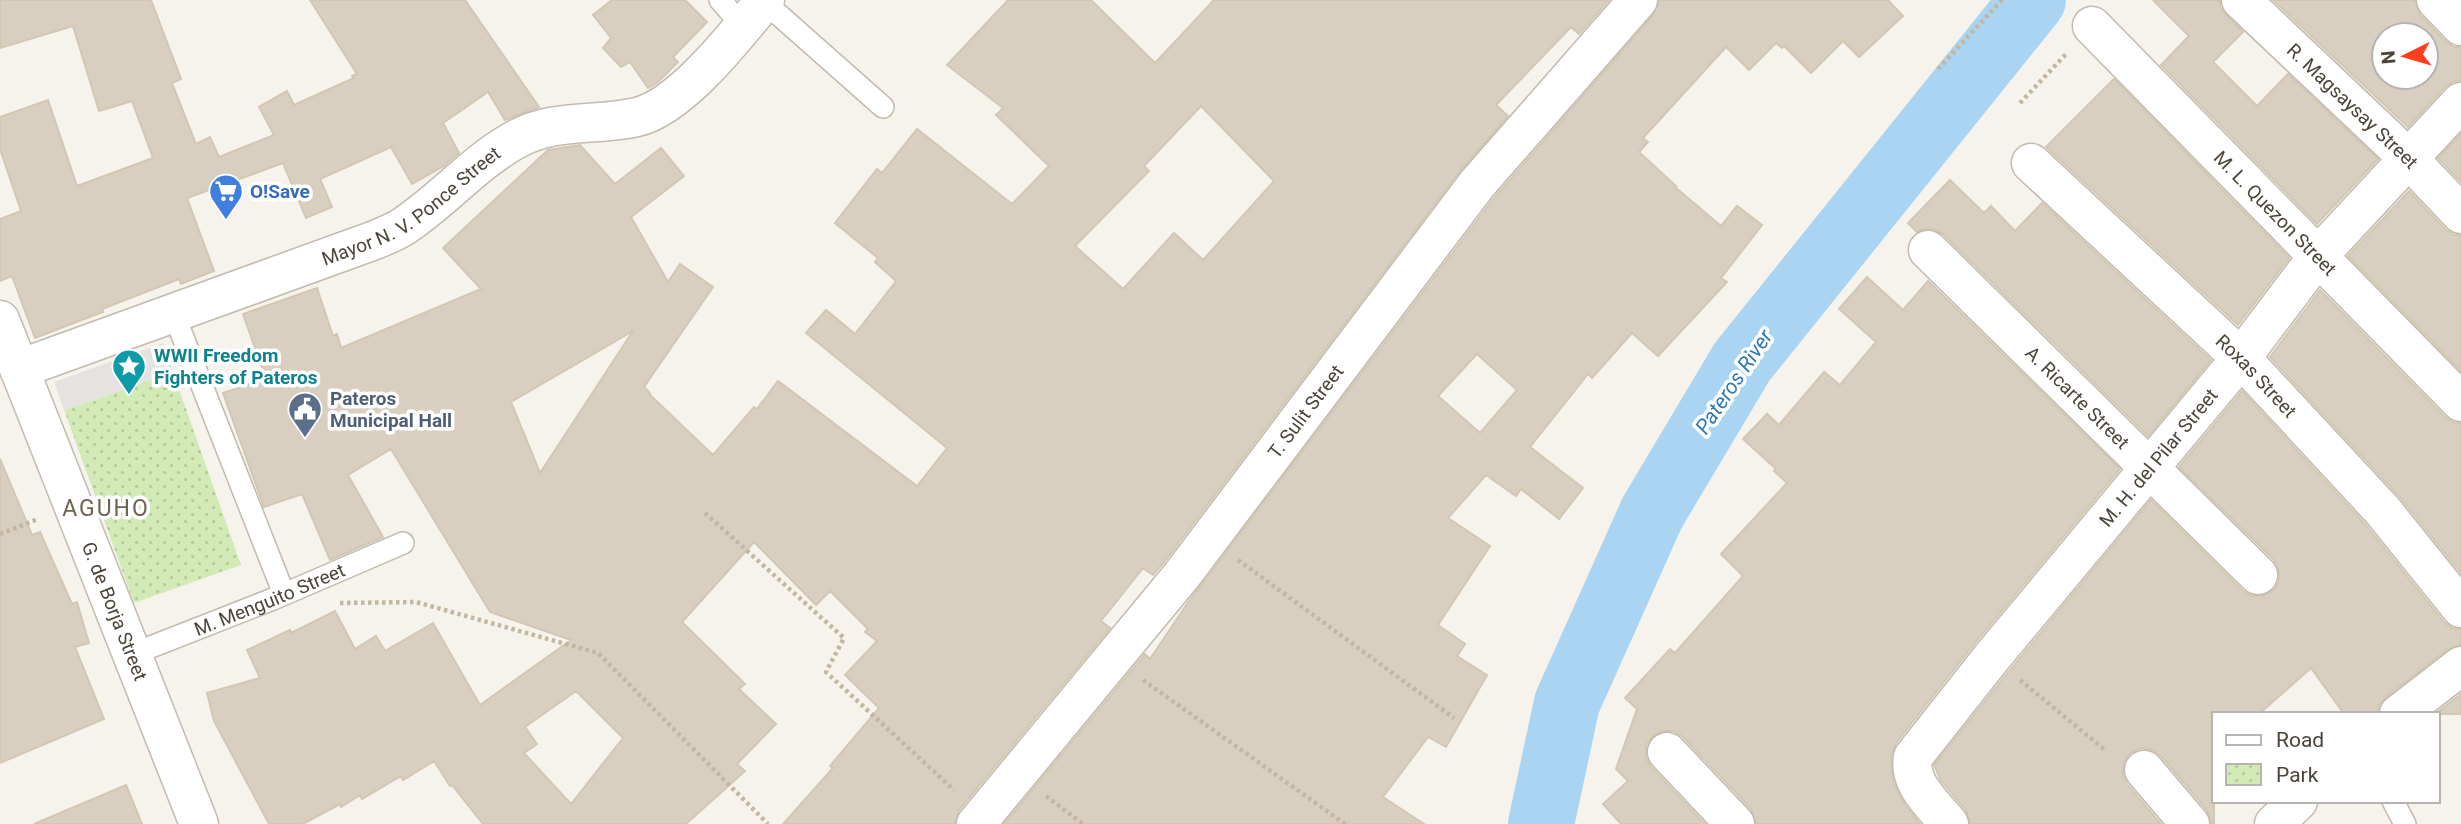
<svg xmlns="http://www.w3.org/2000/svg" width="2461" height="824" font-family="Roboto,sans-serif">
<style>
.park{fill:url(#park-dots)}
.parking{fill:#e5e3e0}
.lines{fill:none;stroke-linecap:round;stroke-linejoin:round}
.river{stroke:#a9d4f2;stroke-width:66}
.building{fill:#d8cfc1;stroke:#d3c7b4;stroke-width:2;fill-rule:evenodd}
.service-casing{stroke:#c2bbae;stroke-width:24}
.minor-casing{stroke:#c2bbae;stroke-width:41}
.tertiary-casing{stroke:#c2bbae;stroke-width:41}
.path{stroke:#c4b79f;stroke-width:4.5;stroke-dasharray:3.5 3.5;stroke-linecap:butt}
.service{stroke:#fff;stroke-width:21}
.minor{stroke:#fff;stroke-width:38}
.tertiary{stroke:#fff;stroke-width:38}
.labels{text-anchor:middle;stroke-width:7;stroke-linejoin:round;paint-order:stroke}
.street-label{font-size:19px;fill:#4b4439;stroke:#fff}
.shop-label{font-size:19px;font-weight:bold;fill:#366cbe;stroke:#fff;text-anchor:start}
.culture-label{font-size:19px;font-weight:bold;fill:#0d838f;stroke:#fff;text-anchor:start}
.service-label{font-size:19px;font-weight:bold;fill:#4e5e75;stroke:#fff;text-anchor:start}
.water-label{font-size:21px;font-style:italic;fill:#2e7ab2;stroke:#fff}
.quarter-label{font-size:23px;letter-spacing:2px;fill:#6e6250;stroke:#fff}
</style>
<defs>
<pattern id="park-dots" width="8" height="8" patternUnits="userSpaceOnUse" patternTransform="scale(1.75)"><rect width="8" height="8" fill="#d2eab5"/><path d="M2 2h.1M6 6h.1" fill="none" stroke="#b6ca9c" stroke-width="1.8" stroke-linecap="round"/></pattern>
</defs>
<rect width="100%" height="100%" fill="#f6f3ec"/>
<path class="park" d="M173,372L241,565L134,603L64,410Z"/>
<path class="parking" d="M163,343L173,372L64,410L54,382Z"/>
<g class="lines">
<path class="river" d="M1541,824L1567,703L1652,513L1742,362L2033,0"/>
</g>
<g class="building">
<path d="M0,0H151L181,79L172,83L196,144L210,137L219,157L274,135L259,107L287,91L294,105L354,78L352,76L357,74L310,0H465L539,107L505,120L488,92L443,123L459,153L444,166L412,184L391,147L320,179L332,207L306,218L283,163L187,198L214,271L181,284L179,279L102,309L103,312L35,338L12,276L0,281V219L21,211L0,149V117L48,100L77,186L153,158L132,101L99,111L73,26L0,48Z"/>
<path d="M612,0H685L707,22L673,57L678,62L658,82L648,88L630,62L621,67L603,48L611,38L593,15Z"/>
<path d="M1008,0H1091L1155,63L1214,0H1609L1579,34L1571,27L1496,105L1508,116L1460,171L1165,561L1153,575L1143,568L1101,621L1110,628L959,810L955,824H783L833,768L830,766L879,708L845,675L877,641L865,632L868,629L830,591L816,605L754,542L682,622L745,684L739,689L776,724L737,764L745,771L686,824H483L452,785L450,786L434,761L403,780L401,776L362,799L360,795L341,807L340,804L303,824H269L214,721L207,693L260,678L247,650L290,630L291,633L335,611L355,649L376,636L385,651L433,623L480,705L571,640L490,612L391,449L348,475L383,537L330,560L302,494L264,507L223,393L266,379L243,314L317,288L333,336L337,334L341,348L481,289L443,248L548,150L580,145L615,184L661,148L684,176L631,217L668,282L680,264L713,287L644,387L650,393L649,394L713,455L754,407L757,409L778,381L917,486L947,448L806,333L826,310L855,334L896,281L875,262L878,258L835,223L877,169L882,173L917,129L1012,204L1049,166L996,115L1003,108L947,65ZM1201,106L1274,181L1203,260L1174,233L1123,289L1075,246L1149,171L1144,166ZM633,331L540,473L511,402ZM576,691L623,738L571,804L524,753L537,744L525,727Z"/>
<path d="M1659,0H1888L1903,16L1859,57L1843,41L1811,73L1784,46L1782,48L1776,43L1749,70L1726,47L1643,138L1648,142L1639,152L1676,186L1675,187L1721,226L1737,206L1762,225L1721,278L1727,282L1658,356L1632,333L1592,378L1588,374L1530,447L1583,488L1559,519L1521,489L1516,496L1486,475L1448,518L1490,546L1438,625L1465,644L1457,656L1487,675L1446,747L1428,737L1383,797L1424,824H1004L1145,654L1150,659L1189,601L1494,198L1654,14ZM1477,354L1517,390L1480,433L1438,396Z"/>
<path d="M2153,0H2220V7L2226,15L2243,32L2213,62L2257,106L2288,74L2378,159L2317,224L2161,65L2189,36Z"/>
<path d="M2273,0H2415L2420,15L2445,41L2454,47H2461V81H2454L2445,87L2408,127ZM2384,35H2426V77H2384Z"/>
<path d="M2114,79L2289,258L2238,325L2046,147Z"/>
<path d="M2461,134V182L2438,158Z"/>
<path d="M1950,180L1984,213L1991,206L2015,231L2042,203L2211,360L2148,436L1943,234L1933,229H1923L1917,232L1908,223Z"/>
<path d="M2409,191L2445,229L2454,235H2461V371L2348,256Z"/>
<path d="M1867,277L1903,310L1928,281L2120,469L1975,643L1896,743L1891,756L1893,781L1905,805L1920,824H1756L1751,809L1683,737L1674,731H1663L1653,736L1646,745V758L1651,767L1705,824H1621L1603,804L1628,781L1616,769L1637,709L1625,698L1670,649L1675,653L1743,576L1721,554L1787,483L1774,471L1776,469L1743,439L1767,414L1779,425L1824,372L1840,385L1876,342L1839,309Z"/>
<path d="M2320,290L2445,417L2455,423H2461V573L2399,496L2270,357Z"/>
<path d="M2242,391L2366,525L2444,622L2452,628L2461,629V645L2448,649L2386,697L2379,705L2378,714H2344L2311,668L2259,714H2214V824H2211L2207,810L2161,756L2152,750L2141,748L2130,753L2124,762L2123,775L2127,784L2161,824H1970L1966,810L1941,781L1934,765L2009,671L2151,500L2243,591L2252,596H2263L2274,590L2279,581V570L2274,560L2179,467Z"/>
<path d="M0,459L32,535L40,532L72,604L77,602L89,643L75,647L104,719L0,763Z"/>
<path d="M2461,694V714H2435Z"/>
<path d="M126,785L142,824H34Z"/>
</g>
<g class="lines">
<g class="service-casing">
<g id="service">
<path d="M720,0L743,26"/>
<path d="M763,4L779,15L883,107"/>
<path d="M173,312L284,594"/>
<path id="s1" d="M133,654L273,599L403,543"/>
<path d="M2393,801L2405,824"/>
</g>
</g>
<g class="minor-casing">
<g id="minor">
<path id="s2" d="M2241,0L2408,158L2461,214"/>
<path d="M2436,0L2461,26"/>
<path id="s3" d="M2092,26L2461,402"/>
<path id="s4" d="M2031,163L2241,358L2383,511L2461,608"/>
<path id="s5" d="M1928,250L2258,575"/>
<path id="s6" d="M19,369L375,240C384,236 395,232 404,226C442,201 473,164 513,141C555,117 593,127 637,117C681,107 737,34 765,0"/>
<path d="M2399,714L2461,666"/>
<path d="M1667,752L1735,824"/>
<path d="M2144,770L2190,824"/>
<path id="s7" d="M1949,824C1933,804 1908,784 1913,757L1992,657L2241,358L2318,256L2461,102"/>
<path d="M2274,824L2298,801"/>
</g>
</g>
<g class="tertiary-casing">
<g id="tertiary">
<path id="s8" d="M0,320L199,824"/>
<path id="s9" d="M976,824L1182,575L1477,184L1638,0"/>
</g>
</g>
<g class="path">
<path d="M1938,69L2002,0"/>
<path d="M2020,103L2068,52"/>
<path d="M705,513L844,638L826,672L954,790"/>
<path d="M0,534L38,519"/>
<path d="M1238,560L1454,718"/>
<path d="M340,603L416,602L598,653L768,824"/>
<path d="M1143,680L1345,824"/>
<path d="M2020,680L2105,750"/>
<path d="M1046,796L1083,824"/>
</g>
<use href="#service" class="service"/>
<use href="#minor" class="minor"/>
<use href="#tertiary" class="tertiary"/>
</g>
<defs>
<g id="supermarket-pin" transform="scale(1.75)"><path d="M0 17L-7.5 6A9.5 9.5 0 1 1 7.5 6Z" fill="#3f7fe0" stroke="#fff"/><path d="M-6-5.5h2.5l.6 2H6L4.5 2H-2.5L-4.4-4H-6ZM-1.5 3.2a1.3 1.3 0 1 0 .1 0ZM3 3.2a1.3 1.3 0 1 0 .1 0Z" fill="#fff"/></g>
<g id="sight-pin" transform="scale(1.75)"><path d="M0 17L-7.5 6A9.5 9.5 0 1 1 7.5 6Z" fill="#0f9aa8" stroke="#fff"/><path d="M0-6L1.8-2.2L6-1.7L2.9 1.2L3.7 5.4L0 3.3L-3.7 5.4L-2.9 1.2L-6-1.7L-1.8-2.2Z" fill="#fff"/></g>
<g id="civic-pin" transform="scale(1.75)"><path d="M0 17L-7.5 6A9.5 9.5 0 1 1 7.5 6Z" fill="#5c6f8a" stroke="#fff"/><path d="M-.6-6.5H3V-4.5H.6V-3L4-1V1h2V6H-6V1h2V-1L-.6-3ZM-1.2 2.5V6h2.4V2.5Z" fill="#fff"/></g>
</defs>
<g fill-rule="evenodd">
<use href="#supermarket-pin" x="226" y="191"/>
<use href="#sight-pin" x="129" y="366"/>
<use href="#civic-pin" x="305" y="409"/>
</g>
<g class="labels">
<g class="street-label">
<text dy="7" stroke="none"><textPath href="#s2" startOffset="154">R. Magsaysay Street</textPath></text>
<text dy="7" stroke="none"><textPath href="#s6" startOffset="427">Mayor N. V. Ponce Street</textPath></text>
<text dy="7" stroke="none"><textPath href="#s3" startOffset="262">M. L. Quezon Street</textPath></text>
<text dy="7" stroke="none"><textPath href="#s4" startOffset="310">Roxas Street</textPath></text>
<text dy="7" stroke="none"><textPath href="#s5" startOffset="210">A. Ricarte Street</textPath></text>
<text dy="7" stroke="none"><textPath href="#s9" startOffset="528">T. Sulit Street</textPath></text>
<text dy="7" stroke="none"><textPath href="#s7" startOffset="466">M. H. del Pilar Street</textPath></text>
<text dy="7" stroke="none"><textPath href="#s1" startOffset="147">M. Menguito Street</textPath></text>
<text dy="7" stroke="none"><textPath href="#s8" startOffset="313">G. de Borja Street</textPath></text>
</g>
<g class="shop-label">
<text x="250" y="198">O!Save</text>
</g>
<g class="culture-label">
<text x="154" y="362">WWII Freedom<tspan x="154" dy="22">Fighters of Pateros</tspan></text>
</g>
<g class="service-label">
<text x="330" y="405">Pateros<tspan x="330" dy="22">Municipal Hall</tspan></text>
</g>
<g class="water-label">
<text transform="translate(1734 382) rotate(-56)" y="7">Pateros River</text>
</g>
<g class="quarter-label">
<text x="106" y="516">AGUHO</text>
</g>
</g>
<rect x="2212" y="712" width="228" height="91" fill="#ffffff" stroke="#b7b4b0" stroke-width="2"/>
<rect x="2226" y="735" width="35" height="10" fill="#ffffff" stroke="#b7b4b0" stroke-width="2"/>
<text x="2276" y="747" font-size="21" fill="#4b4439">Road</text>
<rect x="2226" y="764" width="35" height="21" fill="url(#park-dots)" stroke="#b7b4b0" stroke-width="2"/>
<text x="2276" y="782" font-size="21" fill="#4b4439">Park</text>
<g transform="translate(2405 56) rotate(265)"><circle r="33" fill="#ffffff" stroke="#b7b4b0" stroke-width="2"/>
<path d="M0-5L12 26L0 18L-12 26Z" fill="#fc3f1d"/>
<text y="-10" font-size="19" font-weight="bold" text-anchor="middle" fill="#4b4439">N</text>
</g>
</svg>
